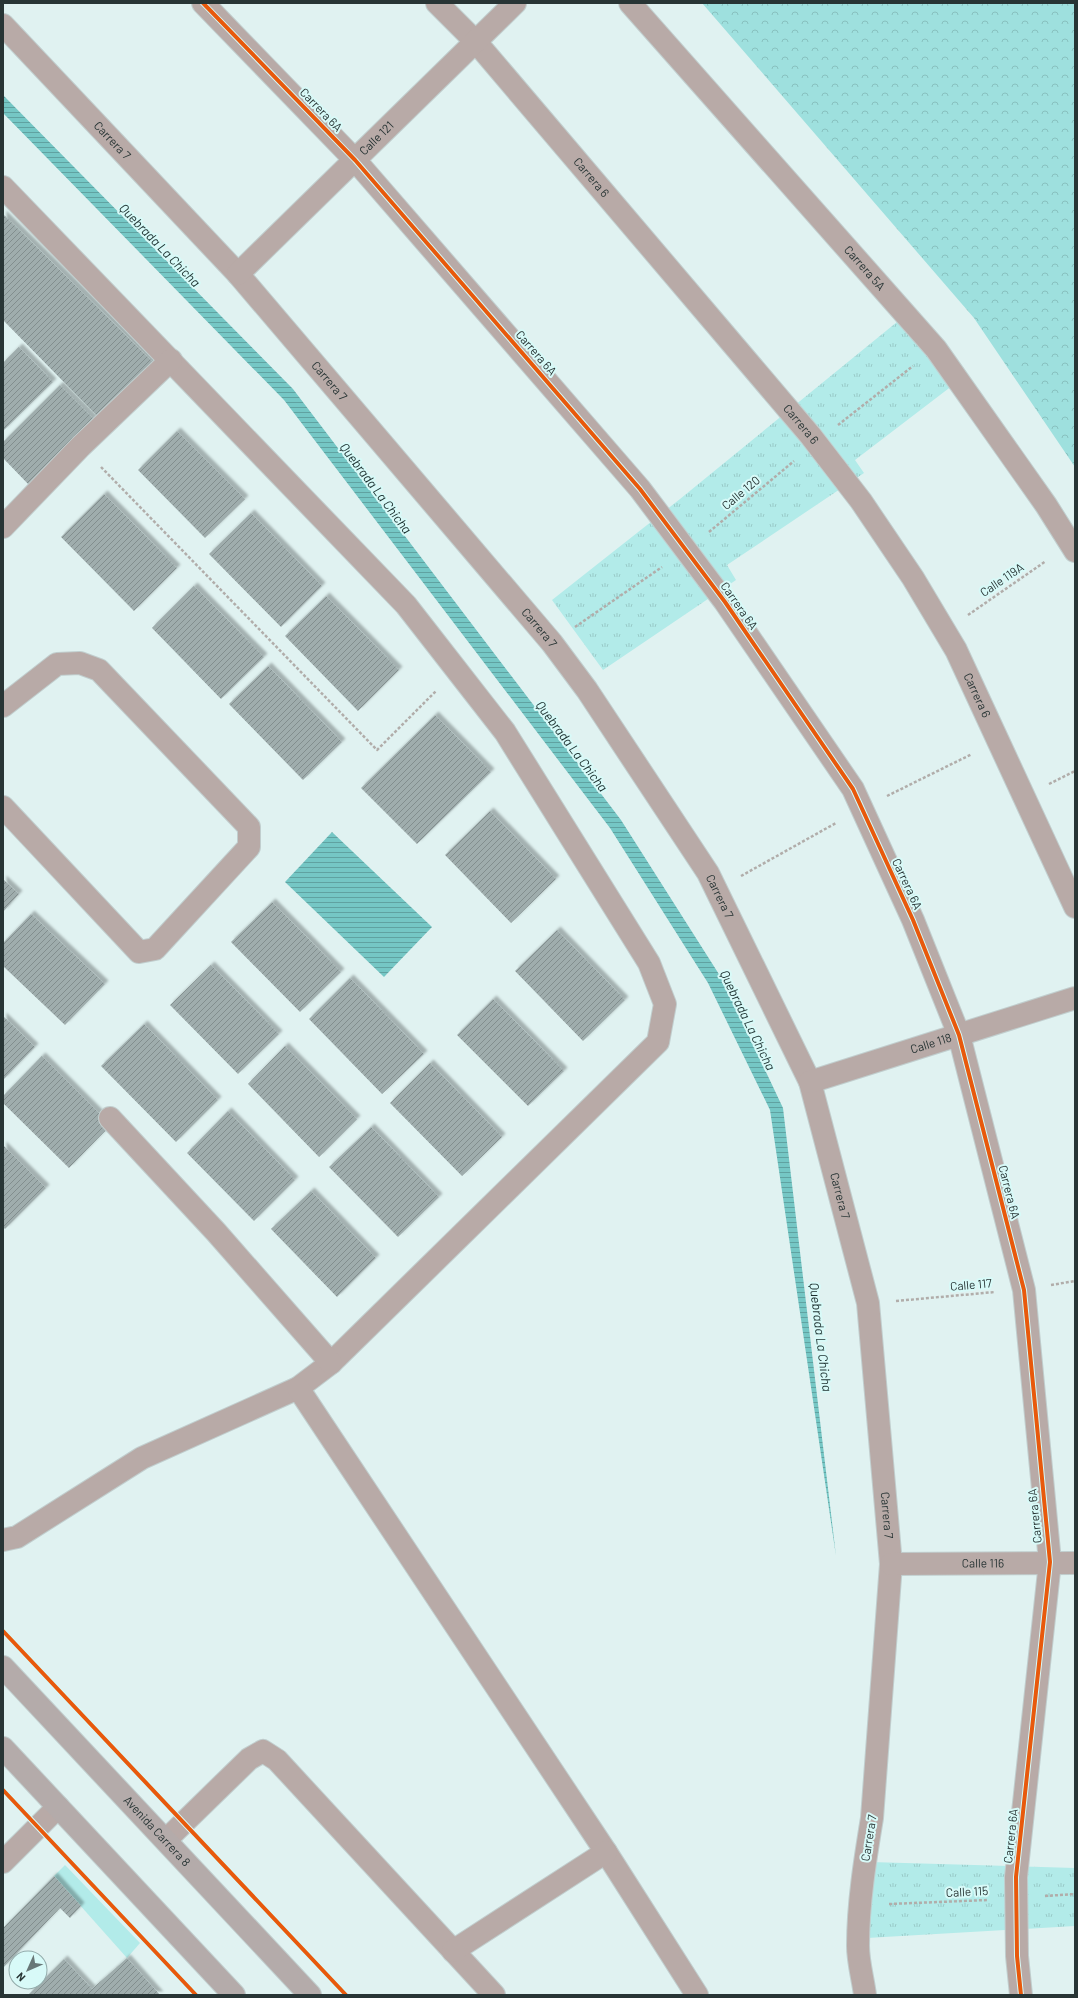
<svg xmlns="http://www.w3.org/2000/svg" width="1078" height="1998" font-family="Barlow,sans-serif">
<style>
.grass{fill:#b2ebe9}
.forest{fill:url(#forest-crowns)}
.park{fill:url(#park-tufts)}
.water{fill:url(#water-rules)}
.building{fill:url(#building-hatch);filter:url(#shadow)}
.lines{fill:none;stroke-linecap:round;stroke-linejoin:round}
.minor-casing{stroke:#c1cece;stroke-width:24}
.major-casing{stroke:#c1cece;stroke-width:24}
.path{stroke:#b1adaa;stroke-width:2.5;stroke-dasharray:3 2;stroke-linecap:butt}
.minor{stroke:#b8aaa7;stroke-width:22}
.major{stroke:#b4abaa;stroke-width:22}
.cycleway-casing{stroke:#d8faf8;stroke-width:6}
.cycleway{stroke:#e8590c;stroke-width:4}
.labels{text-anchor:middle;stroke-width:4;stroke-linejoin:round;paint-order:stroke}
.street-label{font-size:12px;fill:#283535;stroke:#d8faf8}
.water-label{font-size:13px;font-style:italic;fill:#1a2e2d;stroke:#d8faf8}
</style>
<defs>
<pattern id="forest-crowns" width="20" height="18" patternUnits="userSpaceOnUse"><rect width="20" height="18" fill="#9ee0de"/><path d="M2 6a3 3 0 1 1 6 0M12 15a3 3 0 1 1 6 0" fill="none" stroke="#88c1bf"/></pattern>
<pattern id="park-tufts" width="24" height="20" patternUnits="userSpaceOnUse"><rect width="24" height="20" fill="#b2ebe9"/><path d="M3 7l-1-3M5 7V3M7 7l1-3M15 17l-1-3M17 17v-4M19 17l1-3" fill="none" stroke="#99cac8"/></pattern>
<pattern id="water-rules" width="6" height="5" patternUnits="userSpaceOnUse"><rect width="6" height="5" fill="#75c7c5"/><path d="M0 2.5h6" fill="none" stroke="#60a2a1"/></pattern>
<pattern id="building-hatch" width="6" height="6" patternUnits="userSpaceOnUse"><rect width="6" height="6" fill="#9fadad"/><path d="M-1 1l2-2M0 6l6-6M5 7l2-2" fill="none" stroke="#828e8e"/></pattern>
<filter id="shadow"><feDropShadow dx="3.5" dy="-3.5" stdDeviation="1" flood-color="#0004"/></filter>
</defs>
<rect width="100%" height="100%" fill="#e0f2f1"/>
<path class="grass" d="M65,1865L140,1943L127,1958L54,1876Z"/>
<path class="forest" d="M702,3H1075V467L974,318Z"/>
<g class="park">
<path d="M908,313L961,379L855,460L864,473L727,565L736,580L603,670L552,600L680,499Z"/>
<path d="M870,1862L1075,1868V1926L867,1938Z"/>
</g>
<g class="water">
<path d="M3,95L293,389L621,820L722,979L783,1108L836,1556L770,1110L708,983L610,828L284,400L3,113Z"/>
<path d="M332,832L432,927L384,977L285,882Z"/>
</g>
<g class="building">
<path d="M3,214L155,364L102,421L3,320Z"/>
<path d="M19,347L53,382L3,431V363Z"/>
<path d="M60,385L96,421L30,486L3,458V442Z"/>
<path d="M177,431L245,499L205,538L138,470Z"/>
<path d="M104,494L177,568L134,611L61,537Z"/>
<path d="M251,513L322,586L281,627L209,554Z"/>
<path d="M194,586L264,657L221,699L152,628Z"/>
<path d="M326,596L399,670L358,711L285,636Z"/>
<path d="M268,666L342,742L303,780L229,704Z"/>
<path d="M435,715L491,772L417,844L361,788Z"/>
<path d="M490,811L556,879L511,923L445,855Z"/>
<path d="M3,879L19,894L3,912Z"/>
<path d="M272,902L341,972L300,1012L231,942Z"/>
<path d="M31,914L105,984L65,1025L3,966V943Z"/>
<path d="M557,930L625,1000L583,1041L515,971Z"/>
<path d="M211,965L279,1034L238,1074L170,1005Z"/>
<path d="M350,978L424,1054L382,1094L309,1019Z"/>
<path d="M493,999L564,1071L528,1106L457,1035Z"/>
<path d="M3,1016L35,1047L3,1080Z"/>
<path d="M144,1024L218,1100L176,1142L101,1066Z"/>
<path d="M285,1046L357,1119L319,1157L248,1084Z"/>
<path d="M42,1056L111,1125L69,1168L3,1103V1096Z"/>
<path d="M430,1063L502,1137L462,1176L390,1103Z"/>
<path d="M228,1111L295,1180L254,1221L187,1153Z"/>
<path d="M371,1127L439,1197L398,1237L329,1167Z"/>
<path d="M3,1145L46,1188L5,1229L3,1227Z"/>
<path d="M311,1191L376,1258L337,1297L271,1229Z"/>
<path d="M54,1876L81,1906L70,1918L60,1908L3,1968V1928Z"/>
<path d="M127,1958L160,1995H28L64,1959L92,1989Z"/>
</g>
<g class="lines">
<g class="minor-casing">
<g id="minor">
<path d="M203,3L355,160L640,489L725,602L853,789L913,920L959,1035L1024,1290L1050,1562L1016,1877L1017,1956L1021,1995"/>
<path id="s1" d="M437,3L476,42L810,435L861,501L913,578L956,650L1075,907"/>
<path id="s2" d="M630,3L936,349L1046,505L1075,551"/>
<path id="s3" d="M3,25L238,274L552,643L587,690L708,873L810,1082L868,1303L891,1564L872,1818C865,1860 858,1904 858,1946C858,1962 863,1979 865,1995"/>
<path d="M3,187L406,605L505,732L649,963L665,1004L658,1042L331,1363L298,1388L142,1458L17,1537L3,1540"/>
<path id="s4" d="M238,274L515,3"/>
<path d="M3,527L81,446L171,360"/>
<path d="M3,706L57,664L80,663L99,670L249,827V847L155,949L139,952L3,807"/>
<path id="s5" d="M810,1082L1075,998"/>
<path d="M110,1118L216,1232L331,1363"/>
<path d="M298,1388L606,1852L697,1995"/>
<path id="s6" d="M891,1564L1075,1563"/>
<path d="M166,1840L249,1759L263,1751L277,1760L494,1995"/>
<path d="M3,1862L58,1807"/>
<path d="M453,1951L606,1852"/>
</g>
</g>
<g class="major-casing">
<g id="major">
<path id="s7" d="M3,1667L310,1995"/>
<path d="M3,1748L234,1995"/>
</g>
</g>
<g class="path">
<path d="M838,425L913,366"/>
<path d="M101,467L377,750L436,691"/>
<path d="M709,532L794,461"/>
<path d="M968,615L1046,561"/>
<path d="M575,627L662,567"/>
<path d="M1049,784L1075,771"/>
<path d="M887,796L972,754"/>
<path d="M741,876L836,823"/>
<path d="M1051,1285L1075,1281"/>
<path d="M896,1301L995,1292"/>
<path d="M1045,1896L1075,1894"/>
<path d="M889,1904L988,1900"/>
</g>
<use href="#minor" class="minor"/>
<use href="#major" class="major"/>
<g class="cycleway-casing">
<g id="cycleway">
<path d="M203,3L355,160L640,489L725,602L853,789L913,920L959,1035L1024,1290L1050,1562L1016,1877L1017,1956L1021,1995"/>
<path d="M3,1631L346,1995"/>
<path d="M3,1790L196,1995"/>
</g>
</g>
<use href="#cycleway" class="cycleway"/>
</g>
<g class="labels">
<g class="street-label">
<text transform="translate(321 110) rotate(46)" y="4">Carrera 6A</text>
<text dy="4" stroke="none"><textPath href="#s4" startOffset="194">Calle 121</textPath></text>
<text dy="4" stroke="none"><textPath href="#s3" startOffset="159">Carrera 7</textPath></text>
<text dy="4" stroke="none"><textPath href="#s1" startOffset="233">Carrera 6</textPath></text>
<text dy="4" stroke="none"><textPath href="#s2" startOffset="354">Carrera 5A</textPath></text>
<text transform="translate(536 353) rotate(49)" y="4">Carrera 6A</text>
<text dy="4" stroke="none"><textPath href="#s3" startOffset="483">Carrera 7</textPath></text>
<text dy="4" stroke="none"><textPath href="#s1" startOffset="557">Carrera 6</textPath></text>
<text transform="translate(741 493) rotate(-40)" y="4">Calle 120</text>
<text transform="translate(1002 580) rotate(-34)" y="4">Calle 119A</text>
<text transform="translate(739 606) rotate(55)" y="4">Carrera 6A</text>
<text dy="4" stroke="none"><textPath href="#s3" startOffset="807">Carrera 7</textPath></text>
<text dy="4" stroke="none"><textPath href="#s1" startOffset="881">Carrera 6</textPath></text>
<text transform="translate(907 884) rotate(65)" y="4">Carrera 6A</text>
<text dy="4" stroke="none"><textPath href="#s3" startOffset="1131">Carrera 7</textPath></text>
<text dy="4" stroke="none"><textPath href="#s5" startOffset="127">Calle 118</textPath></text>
<text transform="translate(1009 1192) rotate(76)" y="4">Carrera 6A</text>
<text dy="4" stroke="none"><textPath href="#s3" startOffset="1455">Carrera 7</textPath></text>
<text transform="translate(971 1285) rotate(-5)" y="4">Calle 117</text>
<text dy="4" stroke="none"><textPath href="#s3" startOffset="1779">Carrera 7</textPath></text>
<text transform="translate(1035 1516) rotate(-96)" y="4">Carrera 6A</text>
<text dy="4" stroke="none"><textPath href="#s6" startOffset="92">Calle 116</textPath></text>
<text dy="4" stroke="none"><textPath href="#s7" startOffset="225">Avenida Carrera 8</textPath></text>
<text transform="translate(1011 1836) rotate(-84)" y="4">Carrera 6A</text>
<text transform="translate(869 1838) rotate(-81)" y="4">Carrera 7</text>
<text transform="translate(967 1892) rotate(-3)" y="4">Calle 115</text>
</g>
<g class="water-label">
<text transform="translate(160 245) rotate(46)" y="5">Quebrada La Chicha</text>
<text transform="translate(376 488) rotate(53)" y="5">Quebrada La Chicha</text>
<text transform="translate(572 746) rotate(53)" y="5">Quebrada La Chicha</text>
<text transform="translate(748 1020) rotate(64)" y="5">Quebrada La Chicha</text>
<text transform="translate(821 1337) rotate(83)" y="5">Quebrada La Chicha</text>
</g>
</g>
<rect width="1078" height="1998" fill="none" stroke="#283535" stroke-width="8"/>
<g transform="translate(28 1970) rotate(225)"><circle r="19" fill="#d8faf8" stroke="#92abaa"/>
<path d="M0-3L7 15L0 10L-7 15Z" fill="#687777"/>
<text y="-6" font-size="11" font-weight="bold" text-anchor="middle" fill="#283535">N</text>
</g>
</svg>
